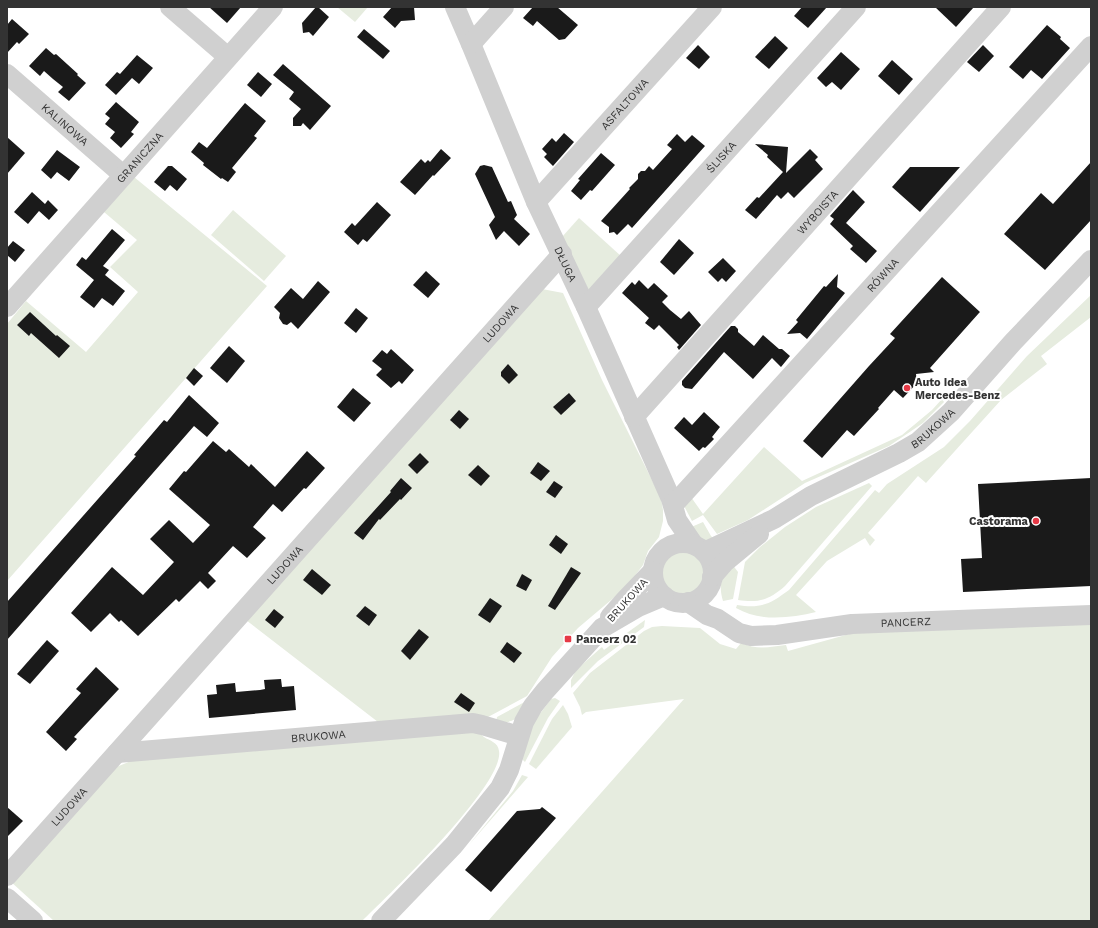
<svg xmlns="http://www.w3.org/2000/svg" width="1098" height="928" font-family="'Work Sans',sans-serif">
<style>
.green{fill:#e6ecdf}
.building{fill:#1a1a1a}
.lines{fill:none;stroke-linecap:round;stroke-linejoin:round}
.minor{stroke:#d0d0d0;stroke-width:20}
.poi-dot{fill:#e63946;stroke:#fff;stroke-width:1.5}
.labels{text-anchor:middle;stroke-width:4;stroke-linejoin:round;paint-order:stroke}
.street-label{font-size:11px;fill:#333;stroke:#fff}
.poi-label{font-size:11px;font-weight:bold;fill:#333;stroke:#fff;text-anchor:start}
</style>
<rect width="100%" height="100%" fill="#fff"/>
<g class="green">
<path d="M337,7H368L355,22Z"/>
<path d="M134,177L267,286L7,581V324L26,301L86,352L138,292L110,267L137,240L104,212Z"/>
<path d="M233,210L286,256L264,281L211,235Z"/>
<path d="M579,218L622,257L590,293L562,237Z"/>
<path d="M542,289L563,293L602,380L661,498L663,510V521L659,537L648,551L643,565L634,577L617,595L578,628L552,657L527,696L488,717L378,722L246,620Z"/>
<path d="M1091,295V317L1041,356L1047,364L1001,400L926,483L918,476L868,533L875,540L870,546L865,538L827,561L796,595L816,612C790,618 760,622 736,608L737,605C761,609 770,604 789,590L875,490L879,493L887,484L944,447L970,421L1027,356Z"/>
<path d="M942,399L944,402L923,423L889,446L805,483L748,520L717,534L703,515L692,521L684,506L691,497L703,514L764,447L802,481L902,435L932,410Z"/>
<path d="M869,483L872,486L785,586C769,600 759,603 738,600L745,562L760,547L785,527L816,507Z"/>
<path d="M703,522L711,536L716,541C701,543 698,540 689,528Z"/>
<circle cx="683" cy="573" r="21"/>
<path d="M732,564L738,572L733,599L723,601C718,583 722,578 732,564Z"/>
<path d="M645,620L644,627L598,661L571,688V680L576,670L602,647L604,650L620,638L622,640L626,637L624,635Z"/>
<path d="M1091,621V921H488L684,699L586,712L582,715L580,707L573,693L590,673L644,631L652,627L662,626L700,628L720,644L736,649L741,643C757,650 770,647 786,645L788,651L871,628Z"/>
<path d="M555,698L560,701L548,718L525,762L522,759L533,723L551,699Z"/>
<path d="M530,699C519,716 518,724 496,722L497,717Z"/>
<path d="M563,705L568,714L572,727L536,769L529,764L552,719Z"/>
<path d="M475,729C479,731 481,735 484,737C490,741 498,742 499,751C505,784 388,896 362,921H54L10,881L109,770L136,759Z"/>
<path d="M522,775L528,777L468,846L513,791Z"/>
</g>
<g class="building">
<path d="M209,7H241L227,23Z"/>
<path d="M316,7H318L329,17L313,36L309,32L303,33L302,23Z"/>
<path d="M392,7H414L415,20L401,21L395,28L383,17Z"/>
<path d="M533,7H557L578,25L565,39L559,40L537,21L533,26L523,18Z"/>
<path d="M802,7H827L808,28L794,16Z"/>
<path d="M935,7H974L956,27Z"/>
<path d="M12,19L29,34L19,44L17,42L7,53V25Z"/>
<path d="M1047,25L1061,37L1060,39L1070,48L1042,79L1031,70L1023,79L1009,67Z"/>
<path d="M364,29L390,51L383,59L357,37Z"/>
<path d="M775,36L788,48L769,69L755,57Z"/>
<path d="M698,45L710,57L699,69L686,58Z"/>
<path d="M983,45L994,56L979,72L967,62Z"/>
<path d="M46,48L54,55L56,54L78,74L77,75L86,83L69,101L58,92L63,87L53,79L44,71L40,76L29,66Z"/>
<path d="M841,52L860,69L841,90L832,82L826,87L817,78Z"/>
<path d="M137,55L153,68L139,84L132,78L116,95L105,85L117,72L120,74Z"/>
<path d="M892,60L913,79L899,95L878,76Z"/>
<path d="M283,64L331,106L310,130L303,123L301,126H293V118L301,109L289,99L294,92L273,75Z"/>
<path d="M258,72L272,84L261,97L247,85Z"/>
<path d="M116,102L139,122L131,132L134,134L121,148L110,138L115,132L105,124L110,118L105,114Z"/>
<path d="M245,103L266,121L254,136L257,138L232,168L236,172L228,182L222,178L221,179L203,165L204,163L191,152L199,142L207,148Z"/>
<path d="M564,133L574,142L553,166L544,157L547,154L542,149L552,138L556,142Z"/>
<path d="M677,134L685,142L692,135L705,146L632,228L628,224L617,235L614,232L609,233V227L601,221L630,189L629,188L638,179V174L641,171H645L649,166L653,170L672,149L667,145Z"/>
<path d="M7,137L25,153L7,174Z"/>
<path d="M755,144L788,147L786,173L810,149L818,157L815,160L823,169L794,198L788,192L781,199L777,195L756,219L745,210L757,197L759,198L783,172L767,157L768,155Z"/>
<path d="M441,149L451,158L434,176L433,175L415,195L400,182L421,159L425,163L428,160L430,162Z"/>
<path d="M57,150L80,167L69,181L57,172L51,179L41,170Z"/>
<path d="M601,153L615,165L592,191L590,190L581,200L571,191L580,180L578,179Z"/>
<path d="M1091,162V220L1045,270L1004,234L1041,193L1053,204Z"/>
<path d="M484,165L492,167L508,202L511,201L517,215L514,219L530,234L519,246L504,231L496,240L489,225L495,217L475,174L480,166Z"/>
<path d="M168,166H172L187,179L177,191L170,185L165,191L154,182Z"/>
<path d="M910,167H960L920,212L892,187Z"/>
<path d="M853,190L865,202L846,223L877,251L866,263L850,249L853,246L830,224L834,219L830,216Z"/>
<path d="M32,192L45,204L48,200L58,210L49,220L39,211L28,224L14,212Z"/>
<path d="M377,202L391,215L367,242L363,239L358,245L344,232L352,223L355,226Z"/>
<path d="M112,229L125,240L103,266L109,270L105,275L125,291L113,306L102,298L94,308L80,297L94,280L76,265L82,257L86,260Z"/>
<path d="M679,239L694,253L674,275L660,262Z"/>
<path d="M13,241L25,250L15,262L7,255V248Z"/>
<path d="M723,258L736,271L726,282L722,278L718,282L708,272Z"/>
<path d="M426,271L440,284L428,298L413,285Z"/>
<path d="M838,274L837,287L845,293L807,339L800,333L787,334L798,322L796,320L824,286L826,287Z"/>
<path d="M942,277L980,312L979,313L930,368L934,372L916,374L917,383L903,398L894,390L878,408L879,409L854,436L847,430L822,458L803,441L869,366L895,338L890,334Z"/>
<path d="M639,280L648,289L654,283L668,296L662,302L670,310L681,319L689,311L701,325L679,350L677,347L679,345L659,325L654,330L645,323L649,318L622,293L632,282L635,285Z"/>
<path d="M318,281L330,292L298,329L291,322L287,325L283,324L279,318L280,313L274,307L291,288L303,299Z"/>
<path d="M356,308L368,318L356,333L344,323Z"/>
<path d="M30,312L56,336L57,335L70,346L59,358L31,333L29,336L17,325Z"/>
<path d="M731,326H735L738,329V332L754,346L763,335L779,349H782L790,356L781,367L772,358L753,379L724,352L692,389L685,388L682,385V381Z"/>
<path d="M229,346L245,361L227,383L210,368Z"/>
<path d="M391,349L414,370L402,384L399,381L391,388L376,375L382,369L372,361L382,350L387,354Z"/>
<path d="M508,364L518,375L509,384L501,376V372Z"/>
<path d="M194,368L203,376L194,386L186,378Z"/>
<path d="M353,388L371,403L354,422L337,407Z"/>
<path d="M569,393L576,401L561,415L553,407Z"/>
<path d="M189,395L219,423L207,437L194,426L7,640V602L136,456L134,455L164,420L167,422Z"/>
<path d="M459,410L469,419L460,429L450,420Z"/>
<path d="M704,412L720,427L712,437L714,439L705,448L703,447L699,451L674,428L684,417L692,425Z"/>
<path d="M213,441L226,452L229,449L249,467L251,464L275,487L307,451L325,468L306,489L304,488L282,512L273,504L253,527L266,538L247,558L233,546L208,573L216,581L208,589L200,581L179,602L176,599L138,636L121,620L119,622L110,613L91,632L71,613L112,567L143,595L174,562L150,539L169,520L193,543L210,525L169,489L184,471L186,472Z"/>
<path d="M420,453L429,462L417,474L408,465Z"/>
<path d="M538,462L550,471L541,481L530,473Z"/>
<path d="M478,465L490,476L481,486L468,475Z"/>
<path d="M401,478L412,488L401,500L400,499L380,520L379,519L363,540L354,533L391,492L390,491Z"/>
<path d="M1091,478V586L963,592L961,559L982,558L978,484Z"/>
<path d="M554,481L563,487L555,498L546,492Z"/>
<path d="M556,535L568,544L561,554L549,545Z"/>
<path d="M571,567L581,573L555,610L548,606Z"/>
<path d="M312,569L331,585L322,595L303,580Z"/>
<path d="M522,574L532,580L526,591L516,586Z"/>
<path d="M490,598L502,606L490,623L478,615Z"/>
<path d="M365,606L377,615L369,626L356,616Z"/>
<path d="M274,609L284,617L275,628L265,620Z"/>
<path d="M419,629L429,637L410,660L401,651Z"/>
<path d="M47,640L59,651L30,684L17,674Z"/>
<path d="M507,642L522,653L514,663L500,652Z"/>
<path d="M96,667L119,689L74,737L77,739L66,751L46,732L81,693L76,689Z"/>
<path d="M281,679L282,687L294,686L296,710L209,718L207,695L217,694L216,685L235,683L236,692L260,690L265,689L264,680Z"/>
<path d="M461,693L475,703L469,712L454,702Z"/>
<path d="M7,807L23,821L7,837Z"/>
<path d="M542,807L556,818L491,892L465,870L517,811L540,809Z"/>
</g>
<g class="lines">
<g class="minor">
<path d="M170,7L228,57"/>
<path id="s1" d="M455,7L471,44L536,202L586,307L671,499L677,520L694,545"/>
<path d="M471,44L504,7"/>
<path id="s2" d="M7,74L123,175"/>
<path id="s3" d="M536,202L712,7"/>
<path id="s4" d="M7,307L273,7"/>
<path id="s5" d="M586,307L856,7"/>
<path id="s6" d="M634,417L1001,7"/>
<path id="s7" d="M673,503L677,501L1091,46"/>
<circle cx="683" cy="573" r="30"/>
<path id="s8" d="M704,552L774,519L811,496L899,453L918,442L951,412L1013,342L1091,260"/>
<path d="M712,577L725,562L759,534"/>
<path id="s9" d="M688,602L707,615L718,619L739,633L751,636L777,635L852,624L1091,615"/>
<path d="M610,617L626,599L653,571"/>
<path id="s10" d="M117,753L473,723L482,725L519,736"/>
<path id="s11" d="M7,876L562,254"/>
<path d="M7,898L33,921"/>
<path d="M381,921L454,845L500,788L509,770L524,722L533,706L545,691L602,628L638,607L664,596"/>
</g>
</g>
<g class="poi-dot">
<circle cx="907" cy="388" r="4"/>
<circle cx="1036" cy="521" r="4"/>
<rect x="564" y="635" width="8" height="8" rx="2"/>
</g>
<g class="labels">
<g class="street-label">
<text dy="4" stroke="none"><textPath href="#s3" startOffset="132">ASFALTOWA</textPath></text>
<text dy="4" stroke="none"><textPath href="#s2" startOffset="77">KALINOWA</textPath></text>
<text dy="4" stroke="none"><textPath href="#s4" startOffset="200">GRANICZNA</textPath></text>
<text dy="4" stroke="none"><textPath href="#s5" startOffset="202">ŚLISKA</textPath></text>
<text dy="4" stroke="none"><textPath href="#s6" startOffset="275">WYBOISTA</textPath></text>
<text dy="4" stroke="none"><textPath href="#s1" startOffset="280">DŁUGA</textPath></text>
<text dy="4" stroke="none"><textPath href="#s7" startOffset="310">RÓWNA</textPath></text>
<text dy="4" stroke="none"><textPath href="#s11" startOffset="741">LUDOWA</textPath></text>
<text dy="4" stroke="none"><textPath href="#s8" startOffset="261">BRUKOWA</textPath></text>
<text dy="4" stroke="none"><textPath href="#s11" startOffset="417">LUDOWA</textPath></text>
<text transform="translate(627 600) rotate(-48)" y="4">BRUKOWA</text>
<text dy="4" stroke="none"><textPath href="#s9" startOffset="228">PANCERZ</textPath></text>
<text dy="4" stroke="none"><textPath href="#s10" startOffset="202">BRUKOWA</textPath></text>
<text dy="4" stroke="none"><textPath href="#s11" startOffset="93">LUDOWA</textPath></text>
</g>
<g class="poi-label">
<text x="915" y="386">Auto Idea<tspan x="915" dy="13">Mercedes-Benz</tspan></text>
<text x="1028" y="525" text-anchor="end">Castorama</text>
<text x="576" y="643">Pancerz 02</text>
</g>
</g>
<rect width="1098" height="928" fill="none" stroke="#333333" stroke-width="16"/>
</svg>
